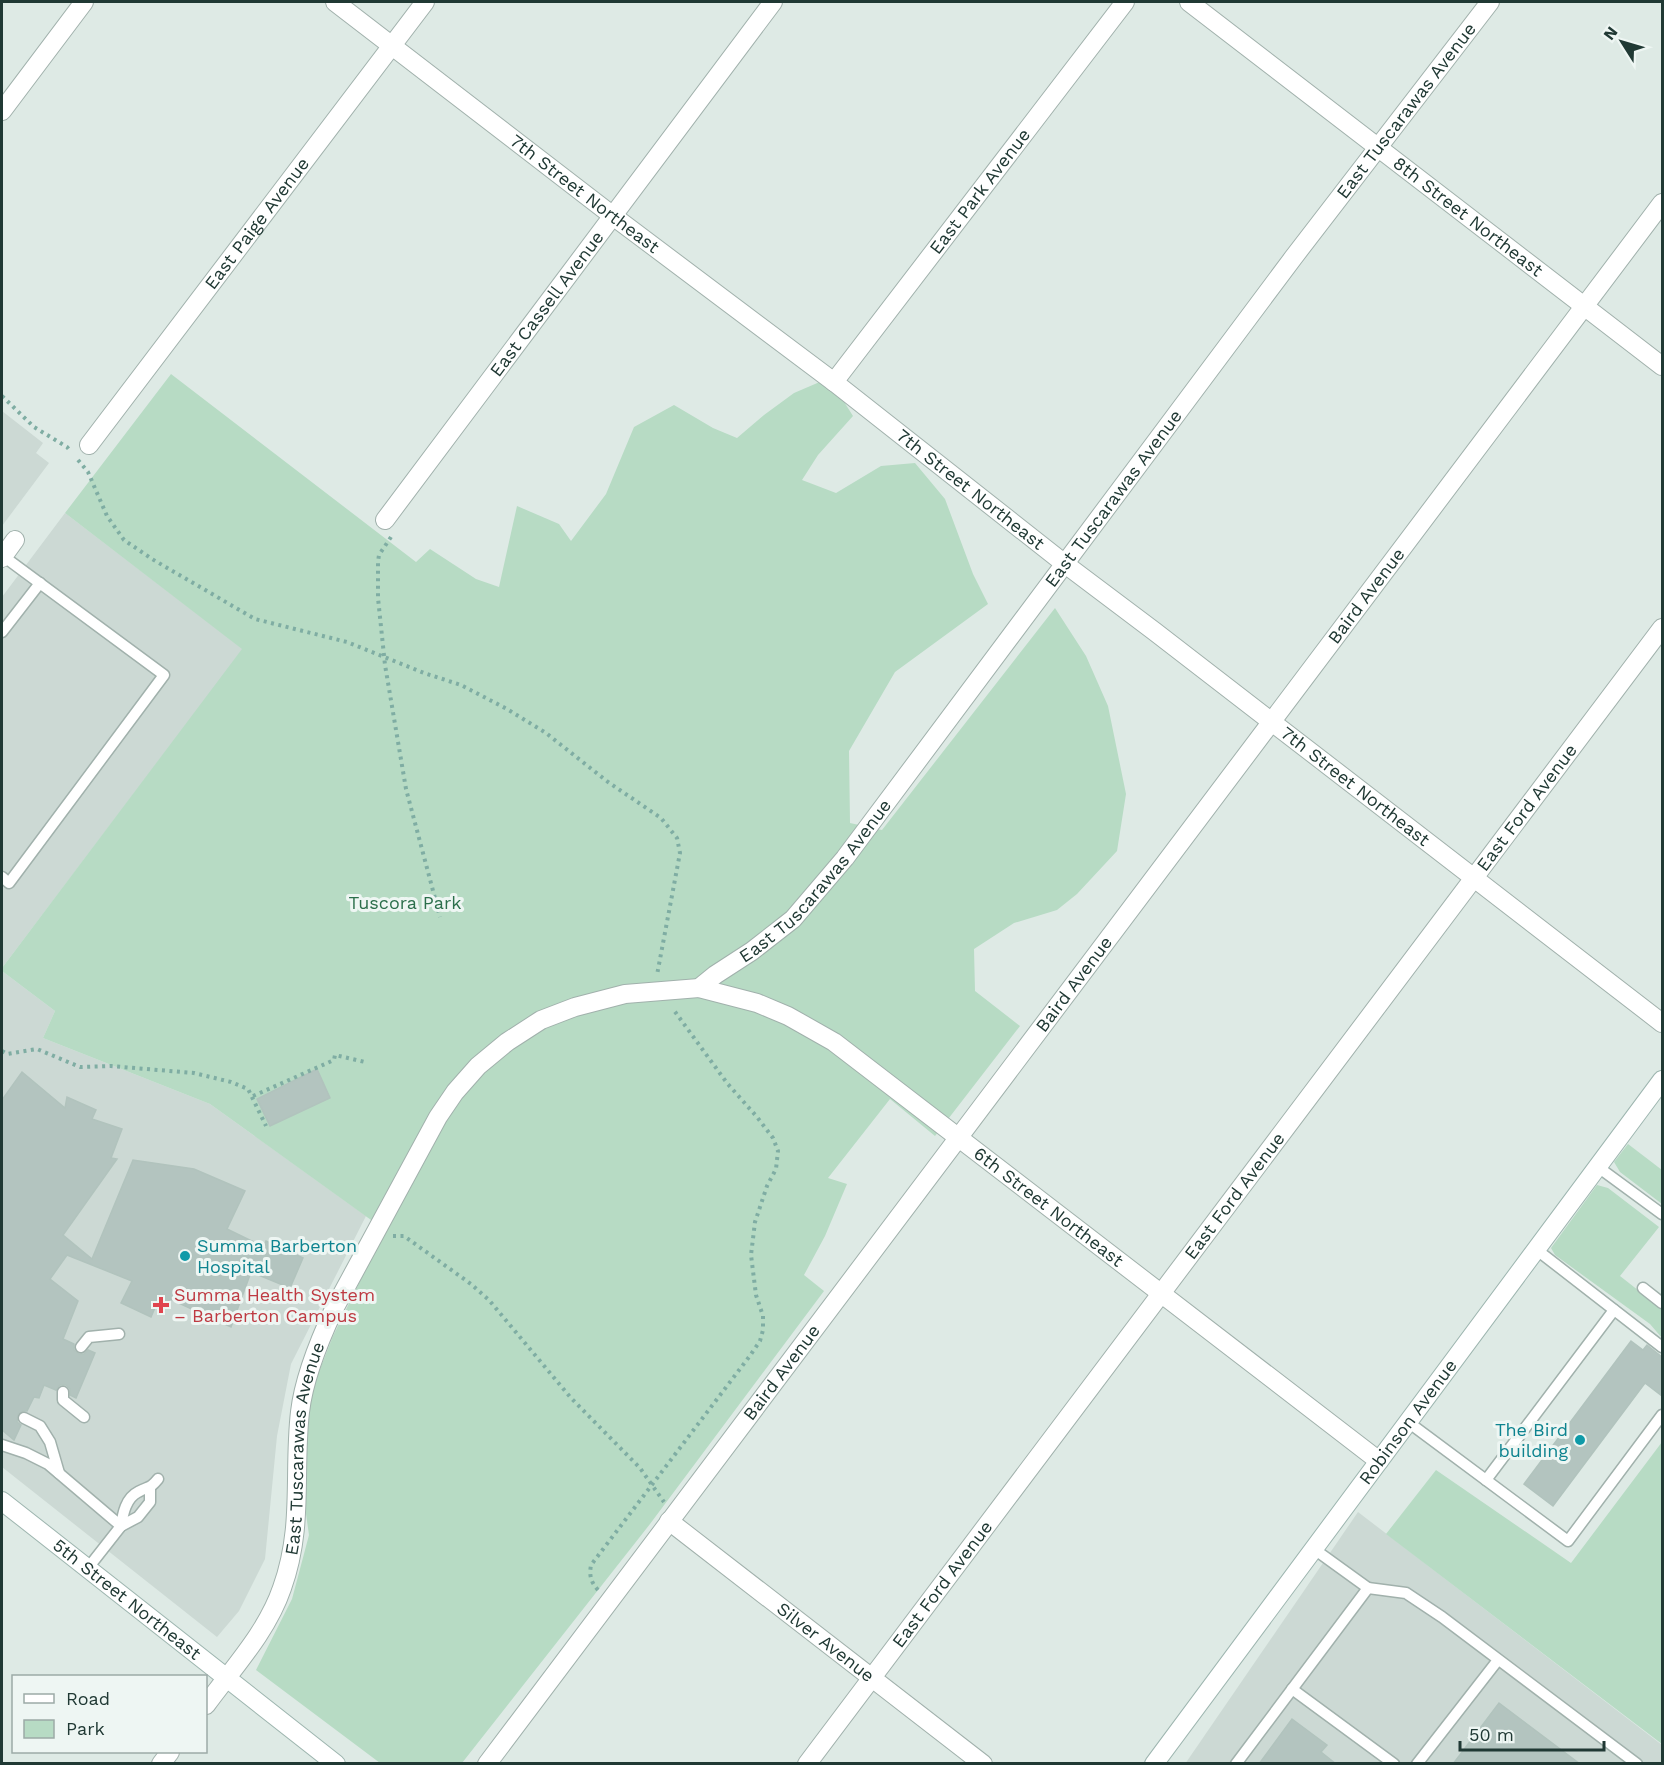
<svg xmlns="http://www.w3.org/2000/svg" width="1664" height="1765" font-family="'Work Sans',sans-serif">
<style>
.built{fill:#ccd9d4}
.green{fill:#b7dbc4}
.building{fill:#b3c4bf;stroke:#b1c3bd;stroke-width:1.5}
.lines{fill:none;stroke-linecap:round;stroke-linejoin:round}
.lane-casing{stroke:#a1b1ac;stroke-width:13}
.street-casing{stroke:#a1b1ac;stroke-width:20}
.secondary-casing{stroke:#9db5af;stroke-width:20}
.path{stroke:#7fada3;stroke-width:4;stroke-dasharray:3 4.5;stroke-linecap:butt}
.lane{stroke:#fff;stroke-width:10}
.street{stroke:#fff;stroke-width:18}
.secondary{stroke:#fff;stroke-width:18}
.culture-dot{fill:#0f9aa8;stroke:#eef6f3;stroke-width:2}
.health-dot{fill:#e0444e;stroke:#eef6f3;stroke-width:2}
.labels{text-anchor:middle;stroke-width:6;stroke-linejoin:round;paint-order:stroke}
.street-label{font-size:18px;fill:#203934;stroke:#eef6f3}
.park-label{font-size:18px;fill:#2b6f4b;stroke:#eef6f3}
.culture-label{font-size:18px;fill:#0d838f;stroke:#eef6f3;text-anchor:start}
.health-label{font-size:18px;fill:#be3a42;stroke:#eef6f3;text-anchor:start}
</style>
<rect width="100%" height="100%" fill="#deeae5"/>
<g class="built">
<path d="M2,411L43,443L36,453L49,463L2,526Z"/>
<path d="M65,513L243,649L2,968V597Z"/>
<path d="M2,971L55,1011L43,1038L210,1104L366,1216L291,1364L277,1436L265,1559L239,1611L217,1637L2,1467Z"/>
<path d="M1358,1512L1662,1745V1764H1185Z"/>
</g>
<g class="green">
<path d="M171,374L416,562L430,549L476,579L499,587L517,506L559,524L571,541L606,494L634,427L674,405L713,428L737,438L764,415L794,393L829,378L853,416L818,455L802,480L836,493L881,466L915,463L945,499L973,574L988,604L895,672L849,751L850,823L882,830L1055,608L1086,656L1108,706L1126,794L1117,851L1077,894L1057,910L1014,923L974,949L975,991L1020,1026L935,1136L890,1099L828,1178L847,1184L825,1236L804,1275L824,1291L650,1524L462,1763H380L256,1670L292,1599L309,1535L305,1507L307,1402L333,1336L385,1230L210,1104L43,1038L55,1011L2,971V968L242,649L65,513Z"/>
<path d="M1628,1144L1662,1170V1204L1620,1172L1614,1162Z"/>
<path d="M1597,1185L1608,1188L1659,1227L1620,1276L1662,1309V1338L1650,1324L1555,1255L1551,1248Z"/>
<path d="M1662,1442V1744L1386,1534L1436,1470L1571,1563Z"/>
</g>
<g class="building">
<path d="M317,1069L330,1098L270,1126L257,1099Z"/>
<path d="M22,1072L65,1108L67,1097L96,1110L92,1119L122,1129L111,1158L117,1159L63,1235L92,1259L133,1160L194,1169L245,1191L227,1229L264,1247L266,1241L303,1258L290,1288L251,1272L231,1327L170,1299L164,1308L157,1303L151,1317L121,1303L132,1281L67,1255L50,1279L78,1301L63,1339L74,1344V1350L79,1354H84L88,1350L95,1353L76,1398L70,1395V1389L66,1385H60L56,1390L44,1385L39,1398L34,1397L27,1411H23L18,1414L17,1422L21,1425L14,1440L2,1430V1100Z"/>
<path d="M1631,1341L1643,1350L1647,1345L1662,1357V1396L1645,1383L1553,1506L1524,1484Z"/>
<path d="M1499,1703L1580,1764H1453Z"/>
<path d="M1292,1719L1327,1745L1321,1752L1336,1764H1259Z"/>
</g>
<g class="lines">
<g class="lane-casing">
<g id="lane">
<path d="M2,632L40,583"/>
<path d="M2,877L9,883L164,675L3,556"/>
<path d="M1598,1167L1662,1214"/>
<path d="M1537,1250L1662,1347"/>
<path d="M1643,1288L1662,1303"/>
<path d="M81,1347L89,1337L119,1334"/>
<path d="M63,1392V1400L84,1417"/>
<path d="M24,1418L40,1426L50,1442L59,1473"/>
<path d="M1408,1422L1568,1541L1662,1415"/>
<path d="M2,1445L26,1453L48,1464L121,1526"/>
<path d="M1486,1480L1614,1310"/>
<path d="M121,1526C123,1513 126,1498 138,1492C149,1486 150,1489 158,1479"/>
<path d="M88,1568L121,1526L138,1517L150,1502V1489"/>
<path d="M1368,1588L1406,1593L1442,1617L1637,1764"/>
<path d="M1292,1689L1394,1764"/>
<path d="M1236,1764L1368,1588L1314,1549"/>
<path d="M1417,1764L1498,1660"/>
</g>
</g>
<g class="street-casing">
<g id="street">
<path id="s1" d="M335,2L613,216L834,382L1065,564L1154,631L1662,1023"/>
<path id="s2" d="M1189,2L1662,366"/>
<path d="M2,111L84,2"/>
<path id="s3" d="M834,382L1125,2"/>
<path id="s4" d="M89,445L425,2"/>
<path id="s5" d="M385,520L773,2"/>
<path d="M2,558L15,540"/>
<path id="s6" d="M699,988L757,1003L788,1016L834,1042L1379,1461"/>
<path id="s7" d="M669,1521L983,1764"/>
<path id="s8" d="M206,1705C233,1668 267,1632 282,1588C304,1527 293,1473 300,1412C304,1377 319,1341 334,1309L438,1117L455,1092L478,1066L507,1042L541,1020L575,1007L625,994L699,988L715,975L752,951L793,919L845,858L1293,258L1490,2"/>
<path d="M161,1764L170,1752"/>
<path id="s9" d="M487,1764L1662,203"/>
<path id="s10" d="M807,1764L1662,628"/>
</g>
</g>
<g class="secondary-casing">
<g id="secondary">
<path id="s11" d="M2,1501L336,1764"/>
<path id="s12" d="M1154,1764L1662,1080"/>
</g>
</g>
<g class="path">
<path d="M2,396L34,427L67,447L71,452"/>
<path d="M78,460L88,472L107,516L124,540L152,559L255,619L347,642L424,673L461,685L507,709L546,733L608,782L661,818L677,838L680,853L657,975"/>
<path d="M391,537L379,555L378,562V598L385,665L406,789L440,917"/>
<path d="M2,1051L7,1054L37,1049L80,1067L111,1066L194,1073L231,1082L248,1089L266,1126"/>
<path d="M253,1096L334,1060L335,1055L365,1062"/>
<path d="M393,1236H404L471,1284L489,1300L571,1398L640,1468L664,1502"/>
<path d="M598,1590C591,1582 589,1576 591,1565L749,1357L760,1341L763,1330V1316L756,1295L751,1255L755,1222L767,1186L776,1169L778,1151L773,1138L757,1117L727,1083L673,1009"/>
</g>
<use href="#lane" class="lane"/>
<use href="#street" class="street"/>
<use href="#secondary" class="secondary"/>
</g>
<g class="culture-dot">
<circle cx="185" cy="1256" r="6"/>
<circle cx="1580" cy="1440" r="6"/>
</g>
<path class="health-dot" d="M158 1296h6v6h6v6h-6v6h-6v-6h-6v-6h6z"/>
<g class="labels">
<g class="street-label">
<text dy="6" stroke="none"><textPath href="#s8" startOffset="2082">East Tuscarawas Avenue</textPath></text>
<text dy="6" stroke="none"><textPath href="#s3" startOffset="240">East Park Avenue</textPath></text>
<text dy="6" stroke="none"><textPath href="#s1" startOffset="315">7th Street Northeast</textPath></text>
<text dy="6" stroke="none"><textPath href="#s2" startOffset="352">8th Street Northeast</textPath></text>
<text dy="6" stroke="none"><textPath href="#s4" startOffset="278">East Paige Avenue</textPath></text>
<text dy="6" stroke="none"><textPath href="#s5" startOffset="270">East Cassell Avenue</textPath></text>
<text dy="6" stroke="none"><textPath href="#s1" startOffset="801">7th Street Northeast</textPath></text>
<text dy="6" stroke="none"><textPath href="#s8" startOffset="1596">East Tuscarawas Avenue</textPath></text>
<text dy="6" stroke="none"><textPath href="#s9" startOffset="1462">Baird Avenue</textPath></text>
<text dy="6" stroke="none"><textPath href="#s1" startOffset="1287">7th Street Northeast</textPath></text>
<text dy="6" stroke="none"><textPath href="#s10" startOffset="1197">East Ford Avenue</textPath></text>
<text dy="6" stroke="none"><textPath href="#s8" startOffset="1110">East Tuscarawas Avenue</textPath></text>
<text dy="6" stroke="none"><textPath href="#s9" startOffset="976">Baird Avenue</textPath></text>
<text dy="6" stroke="none"><textPath href="#s10" startOffset="711">East Ford Avenue</textPath></text>
<text dy="6" stroke="none"><textPath href="#s6" startOffset="417">6th Street Northeast</textPath></text>
<text dy="6" stroke="none"><textPath href="#s9" startOffset="490">Baird Avenue</textPath></text>
<text dy="6" stroke="none"><textPath href="#s12" startOffset="426">Robinson Avenue</textPath></text>
<text dy="6" stroke="none"><textPath href="#s8" startOffset="282">East Tuscarawas Avenue</textPath></text>
<text dy="6" stroke="none"><textPath href="#s10" startOffset="225">East Ford Avenue</textPath></text>
<text dy="6" stroke="none"><textPath href="#s11" startOffset="159">5th Street Northeast</textPath></text>
<text dy="6" stroke="none"><textPath href="#s7" startOffset="198">Silver Avenue</textPath></text>
</g>
<g class="park-label">
<text x="405" y="909">Tuscora Park</text>
</g>
<g class="culture-label">
<text x="197" y="1252">Summa Barberton<tspan x="197" dy="21">Hospital</tspan></text>
<text x="1568" y="1436" text-anchor="end">The Bird<tspan x="1568" dy="21">building</tspan></text>
</g>
<g class="health-label">
<text x="174" y="1301">Summa Health System<tspan x="174" dy="21">– Barberton Campus</tspan></text>
</g>
</g>
<rect width="1664" height="1765" fill="none" stroke="#203934" stroke-width="6"/>
<rect x="12" y="1675" width="195" height="78" fill="#eef6f3" stroke="#9caaa7" stroke-width="1.5"/>
<rect x="24" y="1694" width="30" height="9" fill="#ffffff" stroke="#9caaa7" stroke-width="1.5"/>
<text x="66" y="1705" font-size="18" fill="#203934">Road</text>
<rect x="24" y="1720" width="30" height="18" fill="#b7dbc4" stroke="#9caaa7" stroke-width="1.5"/>
<text x="66" y="1735" font-size="18" fill="#203934">Park</text>
<g transform="translate(1622 42) rotate(307)" stroke="#eef6f3" stroke-width="4.5" paint-order="stroke">
<path d="M0-4.5L10 22L0 15L-10 22Z" fill="#203934"/>
<text y="-9" font-size="16" font-weight="bold" text-anchor="middle" fill="#203934">N</text>
</g>
<path d="M1460 1741v9h144v-9" fill="none" stroke="#203934" stroke-width="3"/>
<text x="1469" y="1741" font-size="18" fill="#203934" stroke="#eef6f3" stroke-width="4.5" paint-order="stroke">50 m</text>
</svg>
